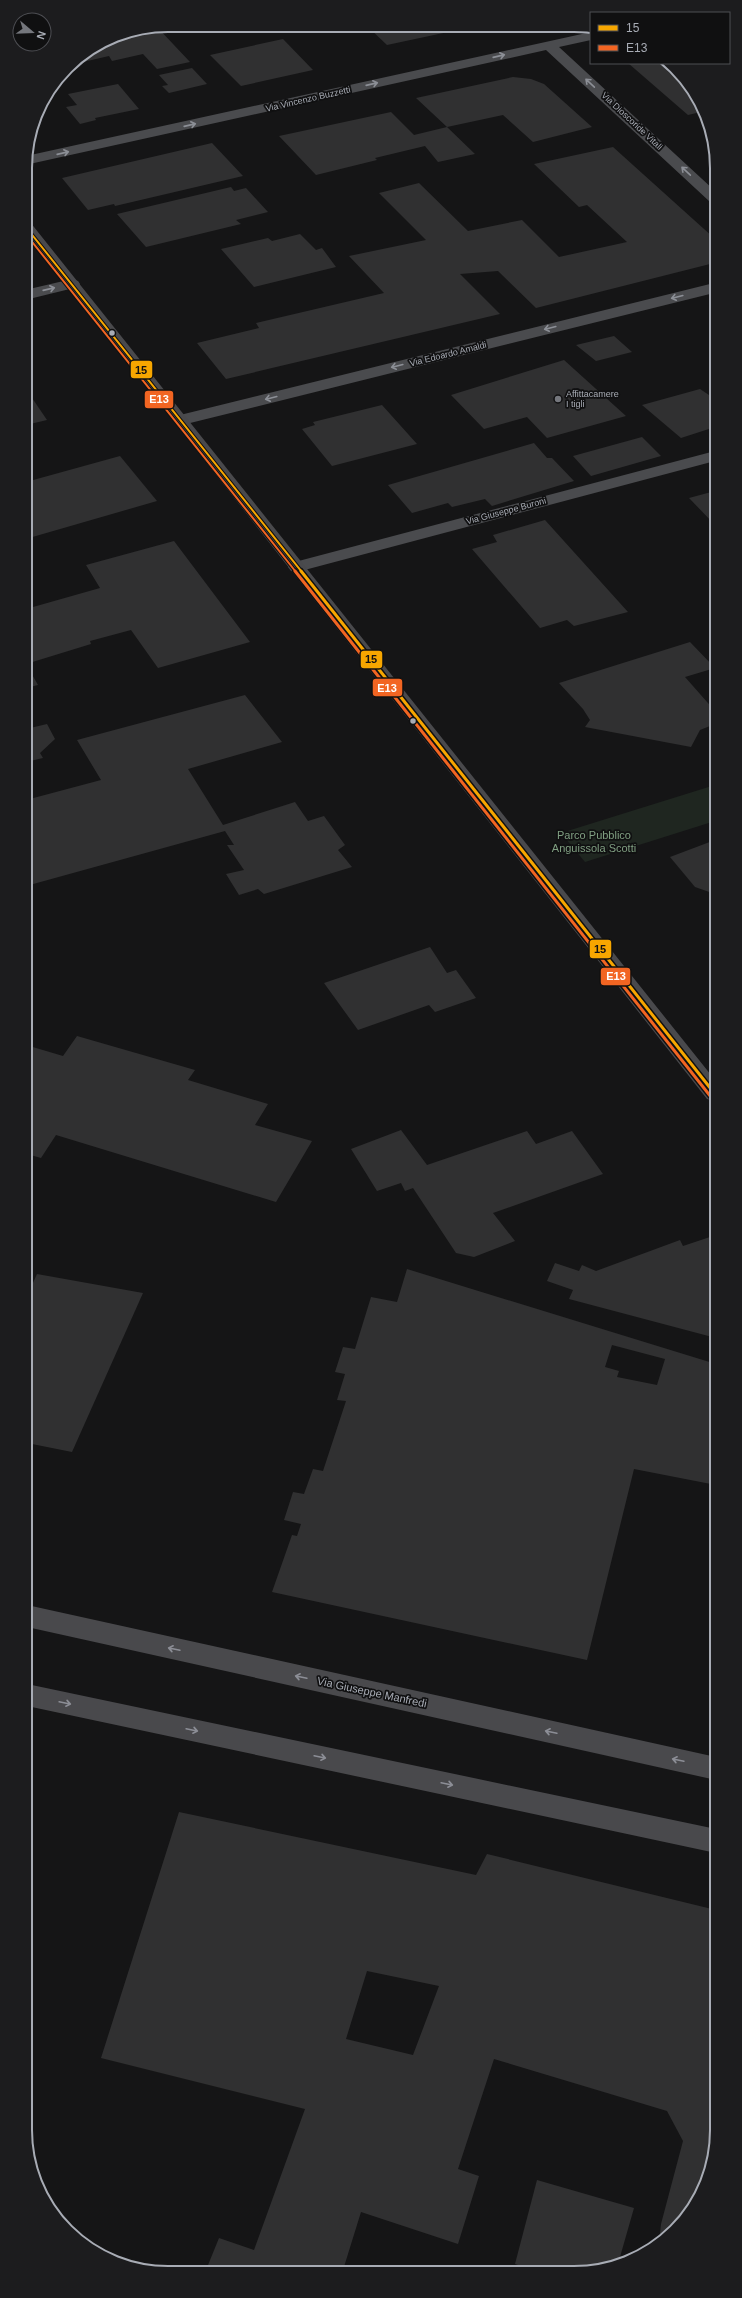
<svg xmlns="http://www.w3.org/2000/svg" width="742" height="2298" font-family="Helvetica,sans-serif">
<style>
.green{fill:#1f2620}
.building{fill:#303031;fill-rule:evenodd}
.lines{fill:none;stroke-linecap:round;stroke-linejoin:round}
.service{fill:#4a4b4e;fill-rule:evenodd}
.minor{fill:#4a4b4e;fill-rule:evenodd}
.secondary{fill:#49494c;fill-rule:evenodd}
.bus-1-far1-casing{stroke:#101011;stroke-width:4}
.bus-1-casing{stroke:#101011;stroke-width:6}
.bus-2-far1-casing{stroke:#101011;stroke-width:4}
.bus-2-casing{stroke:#101011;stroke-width:6}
.bus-1-far1{stroke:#f7a600;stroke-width:2}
.bus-1{stroke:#f7a600;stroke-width:3}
.bus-2-far1{stroke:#f26522;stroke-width:2}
.bus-2{stroke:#f26522;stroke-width:3}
.oneway{stroke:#8c8f96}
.oneway2{stroke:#8c8e96}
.bus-dot{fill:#a8acb5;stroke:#101011;stroke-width:1.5}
.poi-dot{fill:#75777d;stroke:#101011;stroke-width:1.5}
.labels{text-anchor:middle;stroke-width:3.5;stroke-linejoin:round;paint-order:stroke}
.far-street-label{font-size:9px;fill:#a8acb5;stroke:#101011}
.far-poi-label{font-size:9px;fill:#a8acb5;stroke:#101011;text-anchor:start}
.park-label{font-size:11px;fill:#809f82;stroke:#101011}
.street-label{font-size:11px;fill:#a8acb5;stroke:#101011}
.rim{fill:none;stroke:#a8acb5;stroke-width:2}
.line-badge{stroke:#101011;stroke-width:1.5}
.badge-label{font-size:11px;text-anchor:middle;font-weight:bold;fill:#fff}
.pale-badge-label{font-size:11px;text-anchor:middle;font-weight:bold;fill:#111}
</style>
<rect width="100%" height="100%" fill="#151516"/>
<path class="green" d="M715,785V821L585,862L561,833Z"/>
<g class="building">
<path d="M367,26L442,27L448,32L387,45Z"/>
<path d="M157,27L190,62L157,69L143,54L112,61L109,56L70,65L73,61L102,43L130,38L125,33Z"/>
<path d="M283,39L313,70L241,86L210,55Z"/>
<path d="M628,63H670L675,67L702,104L705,111L688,115Z"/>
<path d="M192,68L207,84L169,93L162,86L168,85L159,75Z"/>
<path d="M513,77L531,79L544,84L592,127L533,142L503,115L447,127L475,154L438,162L425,146L375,158L377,160L316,175L279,136L391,112L414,135L447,127L416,98Z"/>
<path d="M118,84L139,109L95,118L96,120L80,124L66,107L77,105L68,94Z"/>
<path d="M212,143L243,176L115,206L114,204L88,210L62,178Z"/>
<path d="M613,147L714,238V263L536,308L498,271L460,274L500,314L226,379L197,343L259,328L256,323L384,293L349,256L426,240L379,193L419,183L468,231L522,220L559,257L627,242L587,205L579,207L534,164Z"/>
<path d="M231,187L234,191L246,188L268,212L236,220L241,224L146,247L117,214Z"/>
<path d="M300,234L316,250L322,248L336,267L254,287L221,249L268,238L272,241Z"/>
<path d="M614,336L632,352L596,361L576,345Z"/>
<path d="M564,360L626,416L547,438L527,417L484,429L451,395Z"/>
<path d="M26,389L47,420L26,425Z"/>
<path d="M700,389L712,397L715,396V427L681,438L642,405Z"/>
<path d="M382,405L417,444L332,466L302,429L315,425L313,422Z"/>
<path d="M642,437L661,456L591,476L573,456Z"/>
<path d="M534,443L547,458H552L574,481L492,506L485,499L452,507L448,503L412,513L388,485Z"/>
<path d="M120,456L157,501L29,538L26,533V482Z"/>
<path d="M715,491V525L689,498Z"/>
<path d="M545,520L628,612L574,626L567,620L540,628L472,549L497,542L493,535Z"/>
<path d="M174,541L250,642L158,668L131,630L90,641L91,644L26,664L38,685L26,688V609L100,588L86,565Z"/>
<path d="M690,642L715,668L685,677L715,711V724L700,730L691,747L585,727L590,720L583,709L559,683Z"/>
<path d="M245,695L282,742L188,769L223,825L295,802L308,821L324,816L345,845L338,850L352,867L264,894L258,889L239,895L226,874L244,870L227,845H234L225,831L26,886V800L101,780L77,740Z"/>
<path d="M47,724L55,739L40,753L43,758L26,762V729Z"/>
<path d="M715,840V894L695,887L670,857Z"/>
<path d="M430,947L447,973L456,970L476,998L435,1012L429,1005L358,1030L324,983Z"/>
<path d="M77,1036L195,1070L188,1080L268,1104L255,1125L312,1141L276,1202L56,1135L41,1158L27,1154L26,1045L63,1056Z"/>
<path d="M401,1130L427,1165L527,1131L536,1144L572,1131L603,1174L493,1213L515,1241L474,1257L456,1253L413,1188L405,1191L401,1183L377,1191L351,1149Z"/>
<path d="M716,1235V1338L569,1299L573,1290L547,1281L555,1263L579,1271L582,1265L596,1271L680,1240L683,1246Z"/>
<path d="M407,1269L716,1364V1485L634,1469L587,1660L272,1592L292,1535L297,1536L301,1524L284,1520L293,1492L304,1494L313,1469L323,1471L346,1401L337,1400L345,1374L335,1372L343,1347L355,1349L371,1297L397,1302ZM612,1345L665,1359L657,1385L617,1377L619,1371L605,1367Z"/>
<path d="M37,1274L143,1293L72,1452L27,1443V1296Z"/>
<path d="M179,1812L476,1875L487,1854L716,1910L717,2139L706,2185L681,2225L659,2243L661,2224L683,2141L667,2111L494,2059L458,2169L479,2176L458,2244L361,2212L343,2270H206L219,2238L254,2250L305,2109L101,2058ZM367,1971L439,1986L413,2055L346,2039Z"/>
<path d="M537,2180L634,2208L618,2264L602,2270H533L515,2264Z"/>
</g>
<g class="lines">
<path class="service" d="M715,451V461L297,572L291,571L288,567L291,563Z"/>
<g class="minor">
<path d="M591,32V40L559,47L714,190V202L709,201L546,50L25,165L26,156Z"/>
<path d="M72,279L78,281L80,284L78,287L25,300V290Z"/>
<path d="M714,283V293L182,425L176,424L174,420L176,416Z"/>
</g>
<g class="secondary">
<path d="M25,221L30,222L715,1080V1101L707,1099L176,424L25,235Z"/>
<path d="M27,1605L716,1757V1780L27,1627Z"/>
<path d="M27,1684L716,1829V1853L27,1706Z"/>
</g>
<g class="bus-1-far1-casing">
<path id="bus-1-far1" d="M25,226L302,572"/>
</g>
<g class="bus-1-casing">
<path id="bus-1" d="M301,571L715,1094"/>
</g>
<g class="bus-2-far1-casing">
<path id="bus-2-far1" d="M25,233L296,572"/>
</g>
<g class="bus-2-casing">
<path id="bus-2" d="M295,571L711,1097"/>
</g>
<use href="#bus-1-far1" class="bus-1-far1"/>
<use href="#bus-1" class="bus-1"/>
<use href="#bus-2-far1" class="bus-2-far1"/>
<use href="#bus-2" class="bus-2"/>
</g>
<defs><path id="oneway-shaft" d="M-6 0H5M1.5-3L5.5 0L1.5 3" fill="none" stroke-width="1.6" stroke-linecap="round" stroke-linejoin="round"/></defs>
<g class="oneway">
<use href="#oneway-shaft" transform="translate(499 56) rotate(-13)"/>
<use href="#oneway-shaft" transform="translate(590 83) rotate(-137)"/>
<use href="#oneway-shaft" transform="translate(372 84) rotate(-13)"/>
<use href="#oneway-shaft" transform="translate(190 125) rotate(-13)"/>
<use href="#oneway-shaft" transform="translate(63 153) rotate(-13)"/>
<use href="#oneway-shaft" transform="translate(686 171) rotate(-137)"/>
<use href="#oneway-shaft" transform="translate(49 289) rotate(-13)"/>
<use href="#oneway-shaft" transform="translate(677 297) rotate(166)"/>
<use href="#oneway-shaft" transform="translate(550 328) rotate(166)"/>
<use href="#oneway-shaft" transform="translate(397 366) rotate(166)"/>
<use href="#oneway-shaft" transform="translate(271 398) rotate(166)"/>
</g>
<g class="oneway2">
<use href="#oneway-shaft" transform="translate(174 1649) rotate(-168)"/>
<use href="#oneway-shaft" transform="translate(301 1677) rotate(-168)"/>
<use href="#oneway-shaft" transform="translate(65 1703) rotate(12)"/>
<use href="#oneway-shaft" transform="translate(192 1730) rotate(12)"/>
<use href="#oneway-shaft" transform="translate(551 1732) rotate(-168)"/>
<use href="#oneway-shaft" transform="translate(320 1757) rotate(12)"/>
<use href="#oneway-shaft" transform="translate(678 1760) rotate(-168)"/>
<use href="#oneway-shaft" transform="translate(447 1784) rotate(12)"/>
</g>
<g class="bus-dot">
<circle cx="112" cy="333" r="3.5"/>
<circle cx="413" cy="721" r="3.5"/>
</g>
<circle class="poi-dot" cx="558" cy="399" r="4"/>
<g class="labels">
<g class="far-street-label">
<text transform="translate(308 99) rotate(-13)" y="3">Via Vincenzo Buzzetti</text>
<text transform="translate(632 121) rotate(43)" y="3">Via Dioscoride Vitali</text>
<text transform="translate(448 354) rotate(-14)" y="3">Via Edoardo Amaldi</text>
<text transform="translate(506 511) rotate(-15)" y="3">Via Giuseppe Buroni</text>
</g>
<g class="far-poi-label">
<text x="566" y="397">Affittacamere<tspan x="566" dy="10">I tigli</tspan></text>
</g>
<g class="park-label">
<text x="594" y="839">Parco Pubblico<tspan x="594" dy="13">Anguissola Scotti</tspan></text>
</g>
<g class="street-label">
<text transform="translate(372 1692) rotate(12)" y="4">Via Giuseppe Manfredi</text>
</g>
</g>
<path d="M0 0H742V2298H0ZM168 32H574A136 136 0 0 1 710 168V2130A136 136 0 0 1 574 2266H168A136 136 0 0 1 32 2130V168A136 136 0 0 1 168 32Z" fill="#1c1c1e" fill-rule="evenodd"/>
<path class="rim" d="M168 32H574A136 136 0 0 1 710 168V2130A136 136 0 0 1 574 2266H168A136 136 0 0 1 32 2130V168A136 136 0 0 1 168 32Z"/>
<g class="line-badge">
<rect x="130" y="360" width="23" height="19" rx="4" fill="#f7a600"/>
<rect x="144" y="390" width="30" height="19" rx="4" fill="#f26522"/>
<rect x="360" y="650" width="23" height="19" rx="4" fill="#f7a600"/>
<rect x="372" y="678" width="31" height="19" rx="4" fill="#f26522"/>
<rect x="589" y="939" width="23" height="20" rx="4" fill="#f7a600"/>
<rect x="600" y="967" width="31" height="19" rx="4" fill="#f26522"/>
</g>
<g class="badge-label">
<text x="159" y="403">E13</text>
<text x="387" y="692">E13</text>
<text x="616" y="980">E13</text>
</g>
<g class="pale-badge-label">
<text x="141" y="374">15</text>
<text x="371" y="663">15</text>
<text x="600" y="953">15</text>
</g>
<rect x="590" y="12" width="140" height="52" fill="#101011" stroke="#4d4e53"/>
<rect x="598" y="25" width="20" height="6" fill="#f7a600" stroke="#4d4e53"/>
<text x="626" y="32" font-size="12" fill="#a8acb5">15</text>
<rect x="598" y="45" width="20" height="6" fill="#f26522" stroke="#4d4e53"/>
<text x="626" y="52" font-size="12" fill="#a8acb5">E13</text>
<g transform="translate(32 32) rotate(109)"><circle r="19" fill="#101011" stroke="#4d4e53"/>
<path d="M0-3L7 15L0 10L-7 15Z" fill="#75777d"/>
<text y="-6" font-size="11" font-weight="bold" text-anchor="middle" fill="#a8acb5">N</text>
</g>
</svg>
